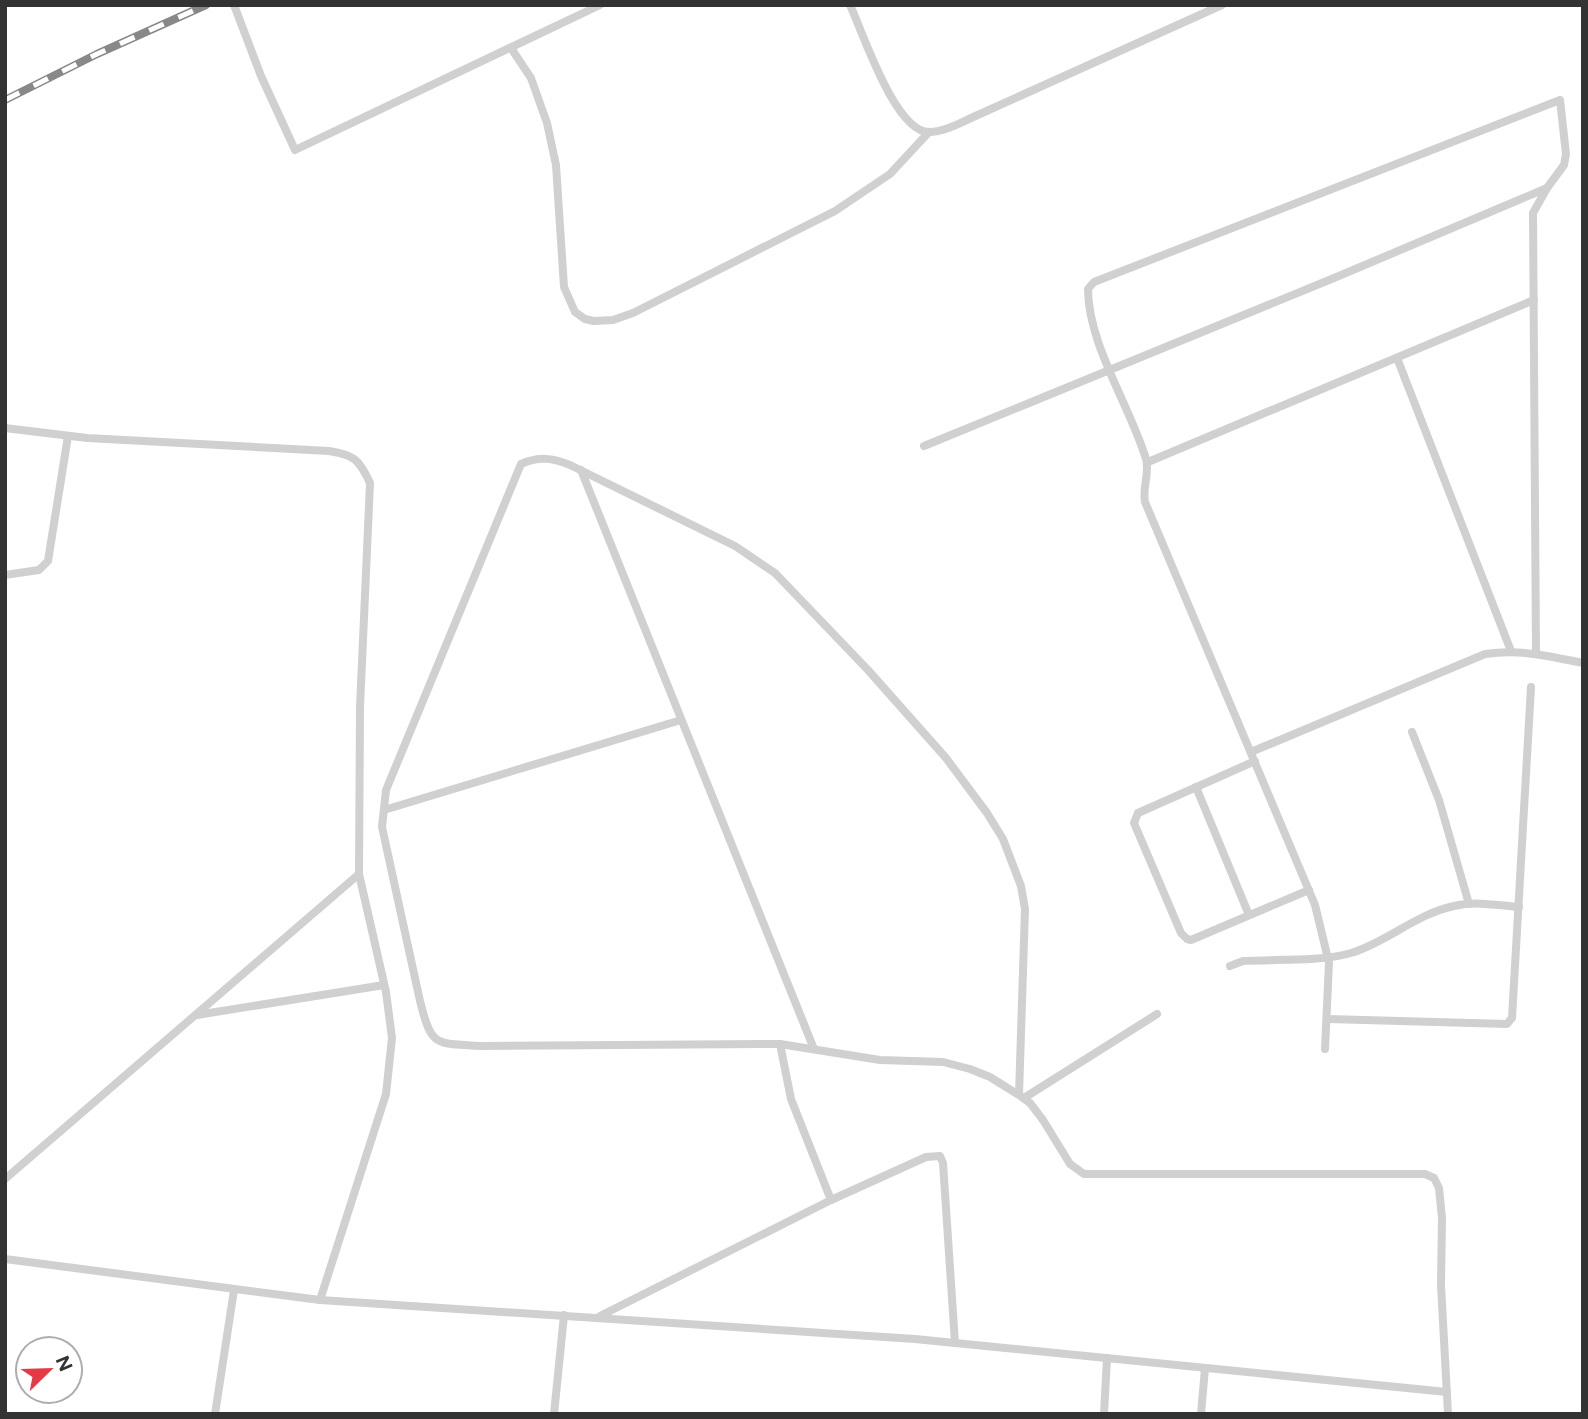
<svg xmlns="http://www.w3.org/2000/svg" width="1588" height="1419" font-family="Figtree,sans-serif">
<style>
.lines{fill:none;stroke-linecap:round;stroke-linejoin:round}
.service{stroke:#d0d0d0;stroke-width:8}
.rail-casing{stroke:#888;stroke-width:8}
.rail{stroke:#fff;stroke-width:5;stroke-dasharray:16;stroke-linecap:butt}
</style>
<rect width="100%" height="100%" fill="#fff"/>
<g class="lines">
<g class="service">
<path d="M234,5L261,76L295,150L600,5"/>
<path d="M850,5C863,33 895,132 929,132C943,132 958,124 971,118L1222,5"/>
<path d="M511,48L531,78L547,123L556,165L564,287L575,312L585,319L594,321L613,320L633,313L835,211L890,174L929,132"/>
<path d="M1397,358L1511,651"/>
<path d="M5,428L87,438L329,451C354,455 359,459 370,483L360,707L359,874L386,992L392,1038L386,1094L320,1300"/>
<path d="M924,446L1334,278L1547,188"/>
<path d="M1148,462L1534,300"/>
<path d="M581,470L814,1049"/>
<path d="M5,575L39,570L48,561L68,436"/>
<path d="M1412,732L1439,800L1469,904"/>
<path d="M1251,752L1485,654C1521,649 1548,656 1583,663"/>
<path d="M1255,761L1138,813L1134,823L1181,933L1187,939L1191,940L1309,890"/>
<path d="M1196,787L1249,915"/>
<path d="M384,810L681,720"/>
<path d="M1230,966L1243,961C1276,959 1319,962 1351,953C1387,942 1416,914 1454,906C1475,901 1497,905 1519,907"/>
<path d="M197,1015L384,985"/>
<path d="M1328,1019L1507,1024L1512,1018L1531,687"/>
<path d="M780,1044L791,1099L831,1200"/>
<path d="M1325,1049L1329,963L1315,905L1145,502C1142,488 1150,472 1146,459C1130,406 1088,344 1088,289L1094,282L1560,100L1566,154L1564,165L1547,188L1533,213L1536,653"/>
<path d="M1019,1095L1025,909L1021,886L1003,839L987,813L946,758L868,670L775,573L735,546L570,465C553,458 539,456 521,464L386,790L382,827L420,1001C432,1048 435,1043 480,1046L780,1044L880,1060L943,1062L970,1069L990,1077L1019,1095L1030,1103L1043,1120L1070,1164L1084,1174H1425L1434,1178L1439,1188L1442,1218L1441,1285L1448,1414"/>
<path d="M1024,1098L1157,1014"/>
<path d="M5,1179L359,874"/>
<path d="M5,1259L320,1300L915,1339L1447,1392"/>
<path d="M600,1316L831,1200L926,1157L940,1156L943,1163L955,1343"/>
<path d="M215,1414L234,1290"/>
<path d="M554,1414L564,1315"/>
<path d="M1104,1414L1107,1358"/>
<path d="M1201,1414L1205,1368"/>
</g>
<g class="rail-casing">
<path id="rail" d="M5,100L97,54L206,5"/>
</g>
<use href="#rail" class="rail"/>
</g>
<rect width="1588" height="1419" fill="none" stroke="#333333" stroke-width="14"/>
<g transform="translate(49 1370) rotate(67)"><circle r="33" fill="#ffffff" stroke="#adadad" stroke-width="2"/>
<path d="M0-5L12 26L0 18L-12 26Z" fill="#e63946"/>
<text y="-10" font-size="19" font-weight="bold" text-anchor="middle" fill="#333333">N</text>
</g>
</svg>
